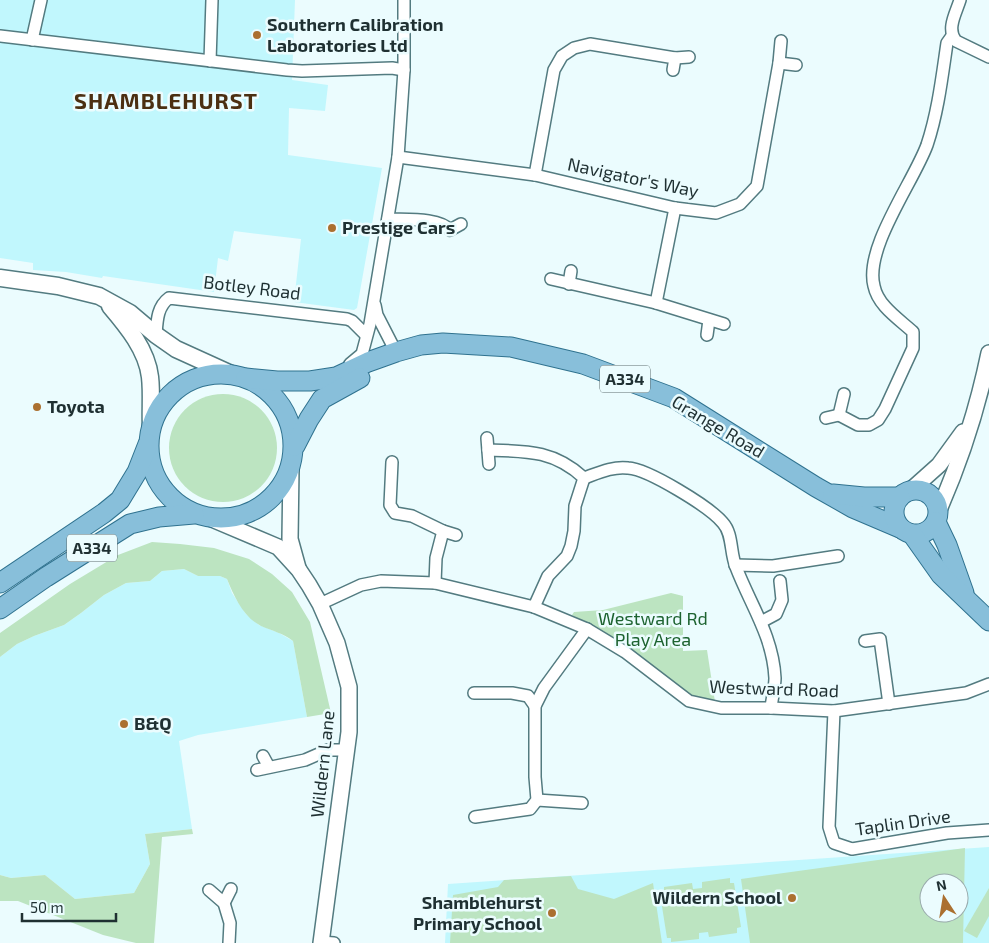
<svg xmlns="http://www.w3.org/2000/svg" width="989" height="943" font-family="'Exo 2',sans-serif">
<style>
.built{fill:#c1f7fd;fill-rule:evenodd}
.green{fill:#bce4c1;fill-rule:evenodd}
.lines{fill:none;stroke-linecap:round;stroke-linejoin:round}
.minor-casing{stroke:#537b80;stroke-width:14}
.tertiary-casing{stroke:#537b80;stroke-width:18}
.secondary-casing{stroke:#537b80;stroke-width:19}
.primary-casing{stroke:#2f728f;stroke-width:21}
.minor{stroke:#fff;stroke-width:11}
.tertiary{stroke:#fff;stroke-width:15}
.secondary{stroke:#fff;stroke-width:16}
.primary{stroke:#88bfda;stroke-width:19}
.poi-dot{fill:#ab7030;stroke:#ebfcfe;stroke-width:2}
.labels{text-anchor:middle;stroke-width:5;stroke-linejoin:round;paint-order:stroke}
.shield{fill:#ebfcfe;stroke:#5c6d6f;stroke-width:1}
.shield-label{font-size:16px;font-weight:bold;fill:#1f3032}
.poi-label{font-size:18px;font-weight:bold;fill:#1f3032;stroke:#ebfcfe;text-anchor:start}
.street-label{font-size:18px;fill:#1f3032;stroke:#ebfcfe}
.park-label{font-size:18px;fill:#1d6330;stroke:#ebfcfe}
.district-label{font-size:22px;font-weight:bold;letter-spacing:1px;fill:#4b2f11;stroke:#ebfcfe}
</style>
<rect width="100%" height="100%" fill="#ebfcfe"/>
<g class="built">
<path d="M0,0H295L292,80L328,85L325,111L289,108L288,155L382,168L357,308L354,310L294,302L301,239L234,231L228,261L218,258L214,292L103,276L102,278L66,272L33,270V263L0,258Z"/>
<path d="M184,569L198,576H220L227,579L232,593L246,614L259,625L279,633L293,641L307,717L198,735L179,741L192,829L145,834L150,864L134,893L75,899L45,875L11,878L0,875V657L17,644L34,636L64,625L81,613L104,595L126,583L150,581L162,571Z"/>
<path d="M989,847V943H445L448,884ZM929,883H959V913H929Z"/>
</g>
<g class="green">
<circle cx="223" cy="448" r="54"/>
<path d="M152,542L180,544L214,548L249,559L272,574L292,592L310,622L331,713L307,717L293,641C283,633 272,631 261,626C243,617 234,596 227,579L220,576H198L184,569L162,571L150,581L126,583L104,595L81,613L64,625L34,636L17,644L0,657V633L70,584L118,555Z"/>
<path d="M671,593L683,596V651L707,650L715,702L703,700L687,694L625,646L602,631L572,615L574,612L603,610Z"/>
<path d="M192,829L193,834L162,837L154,943H136L103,935L18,901H0V875L11,878L45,875L75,899L134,893L150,864L145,834Z"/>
<path d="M965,848L963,943H750L741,879ZM929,883H959V913H929Z"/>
<path d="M571,876L578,889L614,899L653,883L662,943H450L453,895L498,887L504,880Z"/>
<path d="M730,878V883H734L741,927L737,928V933L709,937L708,932L699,933V939L671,942V938H667L660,894L664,893V887L692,883L693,889L702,888V882Z"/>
<path d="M989,888V916L977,938L964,931Z"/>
</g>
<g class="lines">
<g class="minor-casing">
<g id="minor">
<path d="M960,0C956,13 946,29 956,41L989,57"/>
<path d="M0,36L287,70L302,71L392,68L404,70"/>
<path d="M32,40L41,0"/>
<path d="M675,58L689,57"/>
<path d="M210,61L212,0"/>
<path d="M779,63L796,65"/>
<path d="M398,157L535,175L675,208L716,213L740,204L757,186L779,63L781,41"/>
<path d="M535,175L554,70L562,56L574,48L590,44L675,58L673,70"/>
<path d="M388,219C405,220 439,217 450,230L461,224"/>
<path d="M551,279L656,303L724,324"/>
<path d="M569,284L571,271"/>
<path d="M656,303L675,208"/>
<path d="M375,305L377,315L396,352"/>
<path d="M156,335C157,321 157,307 169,298L347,319L352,321L366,335"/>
<path d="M707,335L709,320"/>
<path d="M350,364L362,354L370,324L398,157L404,70V0"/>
<path d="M844,394L839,415L858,425H869L878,420L885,409L913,348V332C899,319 878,306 874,286C864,248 914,181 927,145C938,112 942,77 947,43L952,36"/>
<path d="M826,418L839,415"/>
<path d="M487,438L489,464"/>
<path d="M488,450C526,451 554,450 584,478L575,506L574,531L571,546L567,556L548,576L534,607"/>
<path d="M392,462L390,505L395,513L412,516L443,531L456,535"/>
<path d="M584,478C598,473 613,466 628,468C648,469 710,507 723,523C733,534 730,553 736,567C750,604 773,636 775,678C775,687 772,698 771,708"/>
<path d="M735,565L773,566L838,556"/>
<path d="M435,583L436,558L443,531"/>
<path d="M320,604L361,585L381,581L435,583L534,607L587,629L625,652L689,701L721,708H771L834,711L966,693L989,684"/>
<path d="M761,622L776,614L782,600L780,581"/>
<path d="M865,641L880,639L889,704"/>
<path d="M474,693H512L528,696L535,706"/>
<path d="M834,711L829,827L834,843L852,849L947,833L989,830"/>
<path d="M263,756L269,767"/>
<path d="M257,770L305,760L328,750H346"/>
<path d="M537,800L582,803"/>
<path d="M475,817L530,809L537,800L535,777V706L544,688L587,629"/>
<path d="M209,890L224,903L230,923L229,943"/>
<path d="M224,903L231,889"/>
<path d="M321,942L334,943"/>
</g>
</g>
<g class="tertiary-casing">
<g id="tertiary">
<path d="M291,468L290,539L298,568"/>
<path d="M911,490L939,465L963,432"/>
<path d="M938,512C960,462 978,407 989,353"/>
<path d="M212,519L278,547L299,570L309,585L320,604L337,643L349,687V732L321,943"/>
</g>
</g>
<g class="secondary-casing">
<g id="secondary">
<path d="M0,278L58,286L99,296L130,313L156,335L176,349L231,374"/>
<path d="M110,306C127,326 147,350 150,377C152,394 150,411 151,428"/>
</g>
</g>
<g class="primary-casing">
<g id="primary">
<circle cx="221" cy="446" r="72"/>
<path d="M246,378L277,381H310L336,377L368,362L396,352L421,345L443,343L511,347L583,364L674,398L816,487L853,508L900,528"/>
<path d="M295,446L309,419L322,399L360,378"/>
<circle cx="916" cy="512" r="22"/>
<path d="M833,494L864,497H900"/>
<path d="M936,522L947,545L964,593"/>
<path d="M912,534L941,575L989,621"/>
<path d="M0,583L104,513L120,500L137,472L148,444"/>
<path d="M0,609L46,577L130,524L159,517L194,514"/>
</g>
</g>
<use href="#minor" class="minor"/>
<use href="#tertiary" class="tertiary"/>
<use href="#secondary" class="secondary"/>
<use href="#primary" class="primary"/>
</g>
<g class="poi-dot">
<circle cx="257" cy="35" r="5"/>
<circle cx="332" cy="228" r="5"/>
<circle cx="37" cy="407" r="5"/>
<circle cx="124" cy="724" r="5"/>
<circle cx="792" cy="898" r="5"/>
<circle cx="552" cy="913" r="5"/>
</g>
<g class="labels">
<g class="shield">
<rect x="600" y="365.5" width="50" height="27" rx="4"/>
<rect x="67" y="534.5" width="50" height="27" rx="4"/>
</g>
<g class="shield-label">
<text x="625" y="385">A334</text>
<text x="92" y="554">A334</text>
</g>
<g class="poi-label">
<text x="267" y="31">Southern Calibration<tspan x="267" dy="21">Laboratories Ltd</tspan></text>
<text x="342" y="234">Prestige Cars</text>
<text x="47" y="413">Toyota</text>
<text x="134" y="730">B&amp;Q</text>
<text x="782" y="904" text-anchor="end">Wildern School</text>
<text x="542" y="909" text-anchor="end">Shamblehurst<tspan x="542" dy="21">Primary School</tspan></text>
</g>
<g class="street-label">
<text transform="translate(633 178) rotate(12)" y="6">Navigator's Way</text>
<text transform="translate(252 288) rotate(7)" y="6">Botley Road</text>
<text transform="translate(718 427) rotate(31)" y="6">Grange Road</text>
<text transform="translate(774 689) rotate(2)" y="6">Westward Road</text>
<text transform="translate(323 764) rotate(-84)" y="6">Wildern Lane</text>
<text transform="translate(903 823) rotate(-8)" y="6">Taplin Drive</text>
</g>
<g class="park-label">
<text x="653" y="625">Westward Rd<tspan x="653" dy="21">Play Area</tspan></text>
</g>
<g class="district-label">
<text x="166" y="109">SHAMBLEHURST</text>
</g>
</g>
<g transform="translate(944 898) rotate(348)"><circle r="24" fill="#ebfcfe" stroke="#99aaac"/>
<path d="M0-4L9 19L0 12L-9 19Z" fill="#ab7030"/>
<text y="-8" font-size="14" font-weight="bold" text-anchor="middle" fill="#1f3032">N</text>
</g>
<path d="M22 913v8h94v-8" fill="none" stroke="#1f3032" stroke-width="2.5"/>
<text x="30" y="913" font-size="15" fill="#1f3032" stroke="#ebfcfe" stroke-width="4" paint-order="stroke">50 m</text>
</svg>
